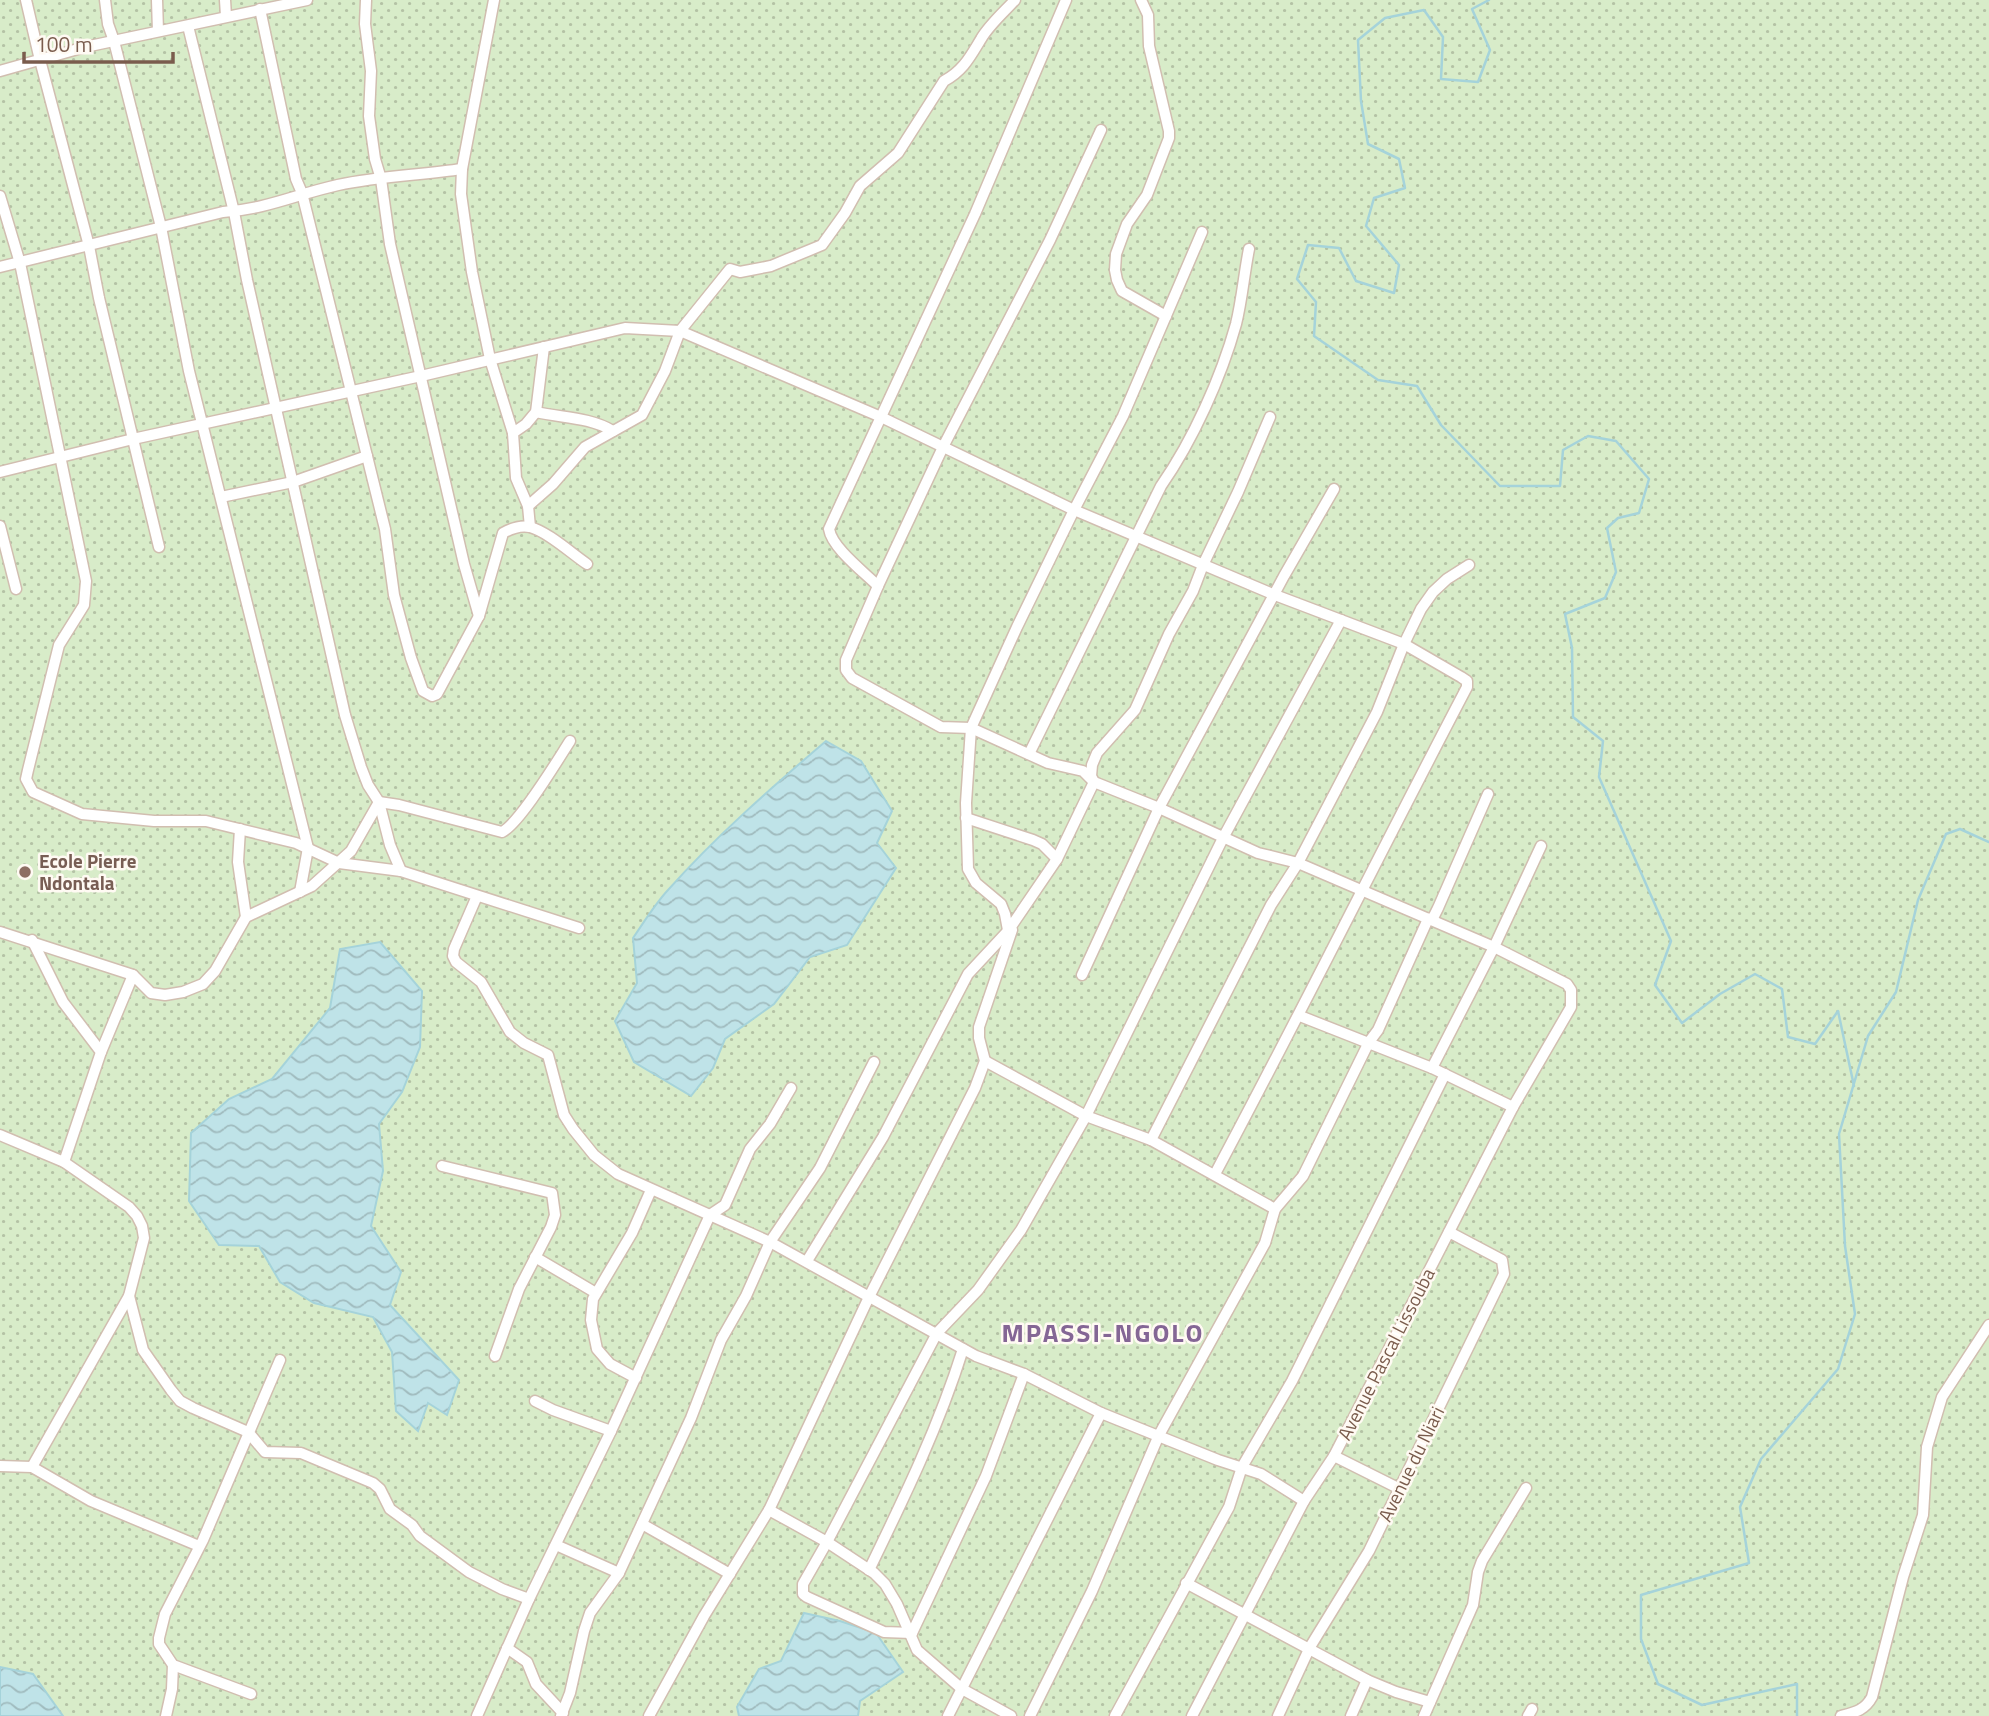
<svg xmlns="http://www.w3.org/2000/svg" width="1989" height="1716" font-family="'Titillium Web',sans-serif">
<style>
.grass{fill:url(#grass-dots)}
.water{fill:url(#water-waves);stroke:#a5d3da;stroke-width:2}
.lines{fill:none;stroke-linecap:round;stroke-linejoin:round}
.stream{stroke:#a5d3da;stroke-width:2.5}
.minor-casing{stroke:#d1beb0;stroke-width:13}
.minor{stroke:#fff;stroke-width:10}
.education-dot{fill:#8d6e63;stroke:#fffaf3;stroke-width:2.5}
.labels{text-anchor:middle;stroke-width:5;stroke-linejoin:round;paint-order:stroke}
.education-label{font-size:19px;font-weight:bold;fill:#785e54;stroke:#fffaf3;text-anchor:start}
.street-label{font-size:19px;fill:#7a5c4d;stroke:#fffaf3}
.district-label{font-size:26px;font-weight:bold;letter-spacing:2px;fill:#846695;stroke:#fffaf3}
</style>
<defs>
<pattern id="grass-dots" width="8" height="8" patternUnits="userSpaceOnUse" patternTransform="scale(1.75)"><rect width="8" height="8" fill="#d8ecc9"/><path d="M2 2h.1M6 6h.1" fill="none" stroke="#b4c2a5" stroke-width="1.8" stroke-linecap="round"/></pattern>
<pattern id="water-waves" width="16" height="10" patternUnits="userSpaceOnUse" patternTransform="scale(1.75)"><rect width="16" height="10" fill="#bfe3e8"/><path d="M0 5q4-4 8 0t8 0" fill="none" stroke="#a0bbbe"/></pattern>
</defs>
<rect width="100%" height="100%" fill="#fdf6ec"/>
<rect class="grass" x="0" y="0" width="1989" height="1716"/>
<g class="water">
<path d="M826,741L861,761L892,811L877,843L896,868L847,945L810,957L774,1004L725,1039L713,1068L691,1096L634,1062L615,1021L637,983L633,938C644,922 655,904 668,890C716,836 771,788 826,741Z"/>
<path d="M380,942L422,991L420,1047L402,1092L379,1124L383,1171L371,1226L401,1272L390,1305L459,1380L447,1415L428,1403L418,1431L396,1411L392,1352L373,1317L314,1303L280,1282L259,1246L219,1245L189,1201L191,1133L229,1099L272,1079L330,1008L340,949Z"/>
<path d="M804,1613L840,1621L876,1633L903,1672L860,1701L858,1716H739L737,1707L759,1669L781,1661Z"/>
<path d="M0,1667L33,1674L63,1716H0Z"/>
</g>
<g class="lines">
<g class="stream">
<path d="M1489,0L1472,9L1490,50L1478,82L1441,79L1443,37L1424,10L1385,18L1358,40L1361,101L1368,144L1399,159L1405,188L1374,198L1366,226L1399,265L1394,293L1356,281L1339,248L1308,245L1297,279L1316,302L1314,336L1378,380L1417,386L1441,425L1500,486H1560L1563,450L1588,436L1616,441L1649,479L1639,513L1618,518L1607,528L1616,572L1605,598L1565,614L1572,648L1573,717L1603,741L1599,777L1671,941L1655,985L1682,1023L1720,994L1755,974L1782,989L1788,1037L1815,1044L1838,1011L1854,1086"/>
<path d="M1797,1716V1684L1702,1705L1658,1684L1641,1639V1595L1749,1563L1740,1507L1761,1459L1838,1369L1855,1314L1845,1246L1839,1134L1868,1036L1896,992L1918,900L1946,834L1960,829L1989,842"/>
</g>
<g class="minor-casing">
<g id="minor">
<path d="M26,0L40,60L89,246L99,298L159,547"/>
<path d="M105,0L108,24L114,41L161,227L189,371L308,848L300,892"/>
<path d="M157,0L158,31"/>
<path d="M225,0L226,16"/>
<path d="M366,0L365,24L371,71L369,116L375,159L381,179L390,244L464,564L479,616"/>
<path d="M494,0L462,169L461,194L472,272L490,359L513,433"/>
<path d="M1066,0L975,214L829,529C832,548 864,572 878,586L846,660V670L852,678L941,727L971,728L1048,763L1083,771L1094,782L1159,808L1258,853L1298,863L1494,947L1567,984L1571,990V1007L1513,1107L1334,1456L1304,1501L1192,1716"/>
<path d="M1141,0L1148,15L1149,46L1169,131V138L1147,195L1127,224L1116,254L1115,270L1117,280L1122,291L1166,316"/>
<path d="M260,9L296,179L302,193L385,529L394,595L411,658L423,691L432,696L437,694L479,616L503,533C510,529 521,525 530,527C548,532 571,553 587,564"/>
<path d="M188,26L234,212L247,280L345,715L361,767L368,785L379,802L390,845L401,871"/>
<path d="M0,71L85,47L307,0"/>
<path d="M0,196L20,263L86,581L84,605L59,645L28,770L26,779L33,792L82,814L154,821H206L296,843L339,863L401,871L579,928"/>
<path d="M0,267L223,212C267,209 297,194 338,185C379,176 421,175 462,169"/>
<path d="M536,412C563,418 589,417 613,431"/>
<path d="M0,472L133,439L421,376L625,328L680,331L881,417L1074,510L1275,595L1404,644L1461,677L1467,681V687C1382,849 1301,1013 1215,1174"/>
<path d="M221,497L293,482L367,456"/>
<path d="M528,506L553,484L585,447L642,415L665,371L680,331L730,269L740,272L771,266L822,245L845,213L860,186L898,153L944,81C963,71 970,57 981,39C989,25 1004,12 1015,0"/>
<path d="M0,526L16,589"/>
<path d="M530,527L528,506L516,478L513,433L526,424L536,412L544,347"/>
<path d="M878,586L943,447L1050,240L1101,130"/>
<path d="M1029,754L1161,486C1193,440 1221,378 1236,324C1242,300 1244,274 1249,249"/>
<path d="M966,818L1033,840L1042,844L1057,859"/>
<path d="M240,829L238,862L246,917"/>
<path d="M477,896L454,949L453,956L456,962L481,982L510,1032L524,1043L548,1055L564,1115L573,1129L594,1155L618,1174L770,1242L976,1356L1024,1374L1101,1413L1218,1460L1261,1474L1304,1501"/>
<path d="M1008,930L1005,914L1001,904L976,883L968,869L966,803L971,728L1017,627L1074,510L1123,416L1202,232"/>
<path d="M0,932L133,975"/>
<path d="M32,940L63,1002L101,1052L64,1162L129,1207L137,1216L142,1226L144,1238L129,1296L32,1467"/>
<path d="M1082,975L1159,808L1284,576L1334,489"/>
<path d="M1300,1016L1432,1068L1513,1107"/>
<path d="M101,1052L133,975L151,993L165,995L183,992L203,984L215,971L246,917L312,886L351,851L379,802L399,805L502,832C520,823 557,761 570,741"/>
<path d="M985,1061L1086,1116L1151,1140"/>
<path d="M1432,1068L1494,947L1541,846"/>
<path d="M0,1135L64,1162"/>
<path d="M442,1166L552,1193L555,1215L551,1227L519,1289L495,1356"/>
<path d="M1275,1209L1151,1140L1271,905L1298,863L1377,712L1404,644L1421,609L1433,592L1447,579L1469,565"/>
<path d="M535,1257L596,1293"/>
<path d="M807,1261L883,1137L968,974L1008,931L1057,859L1094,782L1091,776L1092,765L1097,753L1135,710L1169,634L1193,591L1203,565L1238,492L1270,417"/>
<path d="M129,1296L143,1350L171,1390L180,1401L193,1408L248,1432L265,1452L301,1453L373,1483L380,1489L390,1509L412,1525L420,1536L469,1572L502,1589L529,1599"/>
<path d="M636,1378L610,1364L597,1349L591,1320L593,1299L632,1233L651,1190"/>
<path d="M535,1401L553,1410L611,1431"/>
<path d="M1334,1456L1398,1488"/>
<path d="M0,1466L32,1467L91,1501L199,1546"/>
<path d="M769,1510L827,1542L874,1573L885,1584L897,1604L917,1650L962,1689L1011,1716"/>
<path d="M642,1524L730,1574"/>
<path d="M556,1545L619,1573"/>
<path d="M869,1570C904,1498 939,1426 963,1349"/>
<path d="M1186,1583L1367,1680L1396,1692L1430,1702"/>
<path d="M912,1633L884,1632L807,1597L803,1594V1584L827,1542L937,1333L978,1290L1021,1230L1086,1116L1223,838L1341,620"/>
<path d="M912,1633L986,1476L1024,1374"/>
<path d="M507,1648L527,1662L536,1684L563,1713"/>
<path d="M251,1694L173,1665L159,1644V1638L165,1614L203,1540L280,1360"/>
<path d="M166,1716L172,1689L173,1665"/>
<path d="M477,1716L529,1599L611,1431L710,1215L725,1205L750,1149L770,1124L791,1088"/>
<path d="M561,1716L570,1693L584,1631L590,1613L619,1573L691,1418L721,1340L746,1296L770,1242L820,1168L874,1062"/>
<path d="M649,1716L704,1616L769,1510L869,1297L975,1088L985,1061L979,1038V1027L1012,930"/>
<path d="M948,1716L1101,1413"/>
<path d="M1030,1716L1092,1591L1159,1435L1265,1243L1275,1209L1303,1176L1369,1042L1378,1030L1428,919L1433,918L1438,908L1488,794"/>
<path d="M1115,1716L1229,1507L1242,1467L1292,1381L1445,1074"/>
<path d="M1278,1716L1310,1647L1369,1551L1504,1274L1502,1260L1449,1232"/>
<path d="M1351,1716L1367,1680"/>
<path d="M1424,1716L1473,1605L1478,1572L1482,1561L1526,1488"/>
<path d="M1528,1716L1532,1709"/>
<path d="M1841,1716C1856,1712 1865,1710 1872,1697L1903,1577L1923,1515L1927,1447L1942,1397L1989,1325"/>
</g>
</g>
<use href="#minor" class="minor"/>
</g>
<circle class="education-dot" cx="25" cy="872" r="7"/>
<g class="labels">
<g class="education-label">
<text x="39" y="868">Ecole Pierre<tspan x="39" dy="22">Ndontala</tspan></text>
</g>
<g class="street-label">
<text transform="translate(1386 1354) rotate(-63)" y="7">Avenue Pascal Lissouba</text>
<text transform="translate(1411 1464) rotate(-64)" y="7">Avenue du Niari</text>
</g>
<g class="district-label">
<text x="1103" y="1342">MPASSI-NGOLO</text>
</g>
</g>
<path d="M24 52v10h149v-10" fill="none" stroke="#7a5c4d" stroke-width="3.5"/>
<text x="35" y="52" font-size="21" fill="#7a5c4d" stroke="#fffaf3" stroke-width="5" paint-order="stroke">100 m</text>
</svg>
